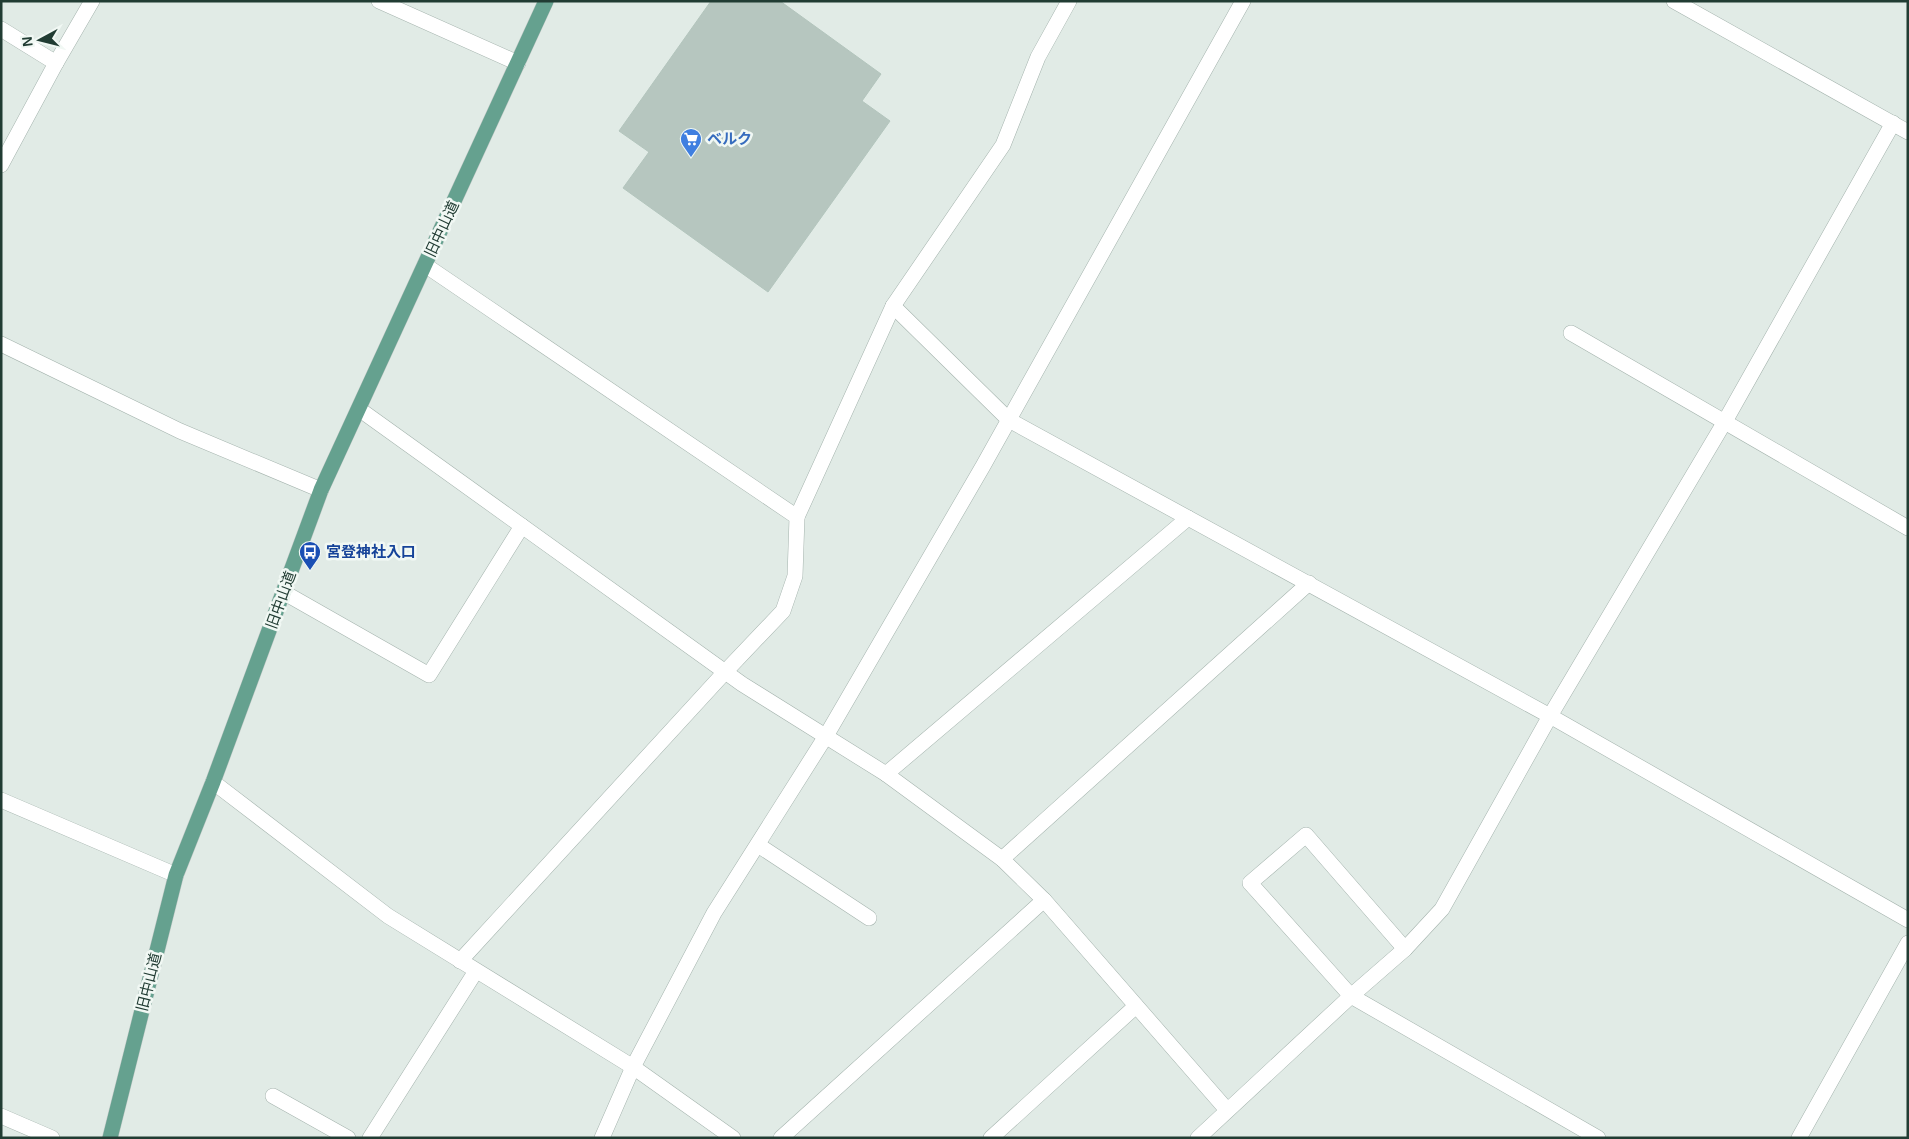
<svg xmlns="http://www.w3.org/2000/svg" width="1909" height="1139" font-family="Arial,'Noto Sans JP',sans-serif">
<style>
.building{fill:#b6c6bf;stroke:#b3c5bd}
.lines{fill:none;stroke-linecap:round;stroke-linejoin:round}
.minor-casing{stroke:#a4b3ad;stroke-width:16}
.major-casing{stroke:#c1c8c6;stroke-width:16}
.minor{stroke:#fff;stroke-width:15}
.major{stroke:#65a18f;stroke-width:15}
.labels{text-anchor:middle;stroke-width:5;stroke-linejoin:round;paint-order:stroke}
.shop-label{font-size:15px;font-weight:bold;fill:#366cbe;stroke:#f1f8f4;text-anchor:start}
.street-label{font-size:15px;fill:#213c33;stroke:#f1f8f4}
.transit-label{font-size:15px;font-weight:bold;fill:#164399;stroke:#f1f8f4;text-anchor:start}
</style>
<rect width="100%" height="100%" fill="#e1ebe6"/>
<path class="building" d="M711,1H780L881,74L862,101L890,121L768,292L623,188L649,152L619,131Z"/>
<g class="lines">
<g class="minor-casing">
<g id="minor">
<path d="M379,1L518,63"/>
<path d="M1674,1L1908,132"/>
<path d="M1,29L56,63L92,1"/>
<path d="M1,165L56,63"/>
<path d="M425,265L797,517L795,576L783,611L725,672L460,961"/>
<path d="M893,306L1009,420L1550,716L1908,920"/>
<path d="M1571,333L1908,528"/>
<path d="M1,344L180,431L321,490"/>
<path d="M359,409L742,684L886,774L1002,859L1044,900L1227,1110"/>
<path d="M797,517L893,306L1003,145L1038,57L1069,1"/>
<path d="M283,592L429,675L522,526"/>
<path d="M886,774L1188,518"/>
<path d="M213,782L388,916L633,1067L733,1138"/>
<path d="M1,800L176,875"/>
<path d="M758,845L869,918"/>
<path d="M1002,859L1309,583"/>
<path d="M1405,949L1306,835L1250,883L1351,996L1598,1138"/>
<path d="M273,1096L348,1138"/>
<path d="M1,1116L52,1138"/>
<path d="M370,1138L476,971"/>
<path d="M602,1138L633,1067L714,913L826,736L983,466L1243,1"/>
<path d="M781,1138L1044,900"/>
<path d="M991,1138L1136,1006"/>
<path d="M1198,1138L1351,996L1405,949L1442,909L1550,716L1724,423L1893,123"/>
<path d="M1799,1138L1908,943"/>
</g>
</g>
<g class="major-casing">
<path id="major" d="M110,1138L176,875L213,782L321,490L546,1"/>
</g>
<use href="#minor" class="minor"/>
<use href="#major" class="major"/>
</g>
<defs>
<g id="supermarket-pin" transform="scale(1.125)"><path d="M0 17L-7.5 6A9.5 9.5 0 1 1 7.5 6Z" fill="#3f7fe0" stroke="#f1f8f4"/><path d="M-6-5.5h2.5l.6 2H6L4.5 2H-2.5L-4.4-4H-6ZM-1.5 3.2a1.3 1.3 0 1 0 .1 0ZM3 3.2a1.3 1.3 0 1 0 .1 0Z" fill="#fff"/></g>
<g id="bus-pin" transform="scale(1.125)"><path d="M0 17L-7.5 6A9.5 9.5 0 1 1 7.5 6Z" fill="#1a4fb4" stroke="#f1f8f4"/><path d="M-5-6H5V4H4V6H2V4H-2V6H-4V4H-5ZM-3.5-4V0h7V-4ZM-3.5 1.2v1.5H-2V1.2ZM2 1.2v1.5H3.5V1.2Z" fill="#fff"/></g>
</defs>
<g fill-rule="evenodd">
<use href="#supermarket-pin" x="691" y="139"/>
<use href="#bus-pin" x="310" y="552"/>
</g>
<g class="labels">
<g class="shop-label">
<text x="707" y="144">ベルク</text>
</g>
<g class="street-label">
<text transform="translate(442 229) rotate(-65)" y="5">旧中山道</text>
<text transform="translate(281 600) rotate(-70)" y="5">旧中山道</text>
<text transform="translate(149 982) rotate(-76)" y="5">旧中山道</text>
</g>
<g class="transit-label">
<text x="326" y="557">宮登神社入口</text>
</g>
</g>
<rect width="1909" height="1139" fill="none" stroke="#213c33" stroke-width="5"/>
<g transform="translate(40 40) rotate(263)" stroke="#f1f8f4" stroke-width="4" paint-order="stroke">
<path d="M0-4L9 19L0 12L-9 19Z" fill="#213c33"/>
<text y="-8" font-size="14" font-weight="bold" text-anchor="middle" fill="#213c33">N</text>
</g>
</svg>
